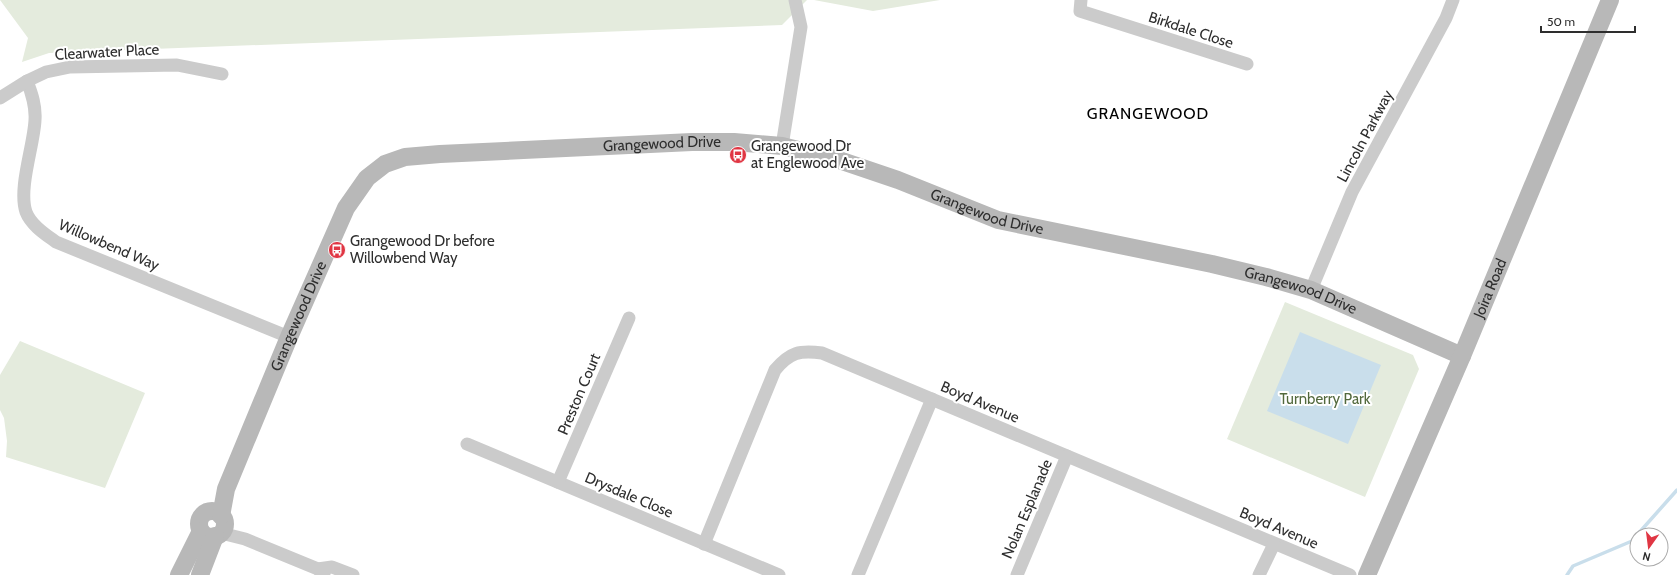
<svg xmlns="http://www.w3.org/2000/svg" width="1677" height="575" font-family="Cabin,sans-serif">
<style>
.green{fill:#e4ebdd}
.water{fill:#c9deeb}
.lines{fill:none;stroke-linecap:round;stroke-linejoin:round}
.stream{stroke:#c9deeb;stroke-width:3.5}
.street{stroke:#cbcbcb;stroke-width:13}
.secondary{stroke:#b8b8b8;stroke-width:18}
.labels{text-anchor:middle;stroke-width:4;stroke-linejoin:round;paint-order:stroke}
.street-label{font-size:15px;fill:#2e2e2e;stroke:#fff}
.poi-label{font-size:15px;fill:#2e2e2e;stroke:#fff;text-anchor:start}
.park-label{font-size:15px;fill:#52693d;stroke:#fff}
.neighbourhood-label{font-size:16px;letter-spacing:1px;fill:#000;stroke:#fff}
</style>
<rect width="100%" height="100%" fill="#fff"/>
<g class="green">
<path d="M0,0H807L782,25L49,53L22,62L28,38Z"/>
<path d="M814,0H940L873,11Z"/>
<path d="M1285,302L1413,355L1419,369L1365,497L1227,439Z"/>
<path d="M20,341L145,393L105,488L6,457L7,441L4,418L0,410V375Z"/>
</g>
<path class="water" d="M1300,332L1381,365L1348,444L1267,411Z"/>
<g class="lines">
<g class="stream">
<path d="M1637,535L1677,490"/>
<path d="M1567,575L1573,566L1632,541L1637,535"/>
</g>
<g class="street">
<path d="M1081,0L1080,11L1247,64"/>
<path d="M27,81C32,94 36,106 35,120C34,145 18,188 26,212C31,225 45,234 56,242L289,337"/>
<path d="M0,98L27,81L46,72L70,67L177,65L222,74"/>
<path d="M782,146L801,27L795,0"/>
<path d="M1311,290L1352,192L1446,18L1453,0"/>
<path d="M467,444L779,575"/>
<path d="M558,482L629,318"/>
<path d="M221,533L245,539L318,569L324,575"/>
<path d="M704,544L775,370C790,352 800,350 822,353L1350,575"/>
<path d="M318,569L332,567L353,575"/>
<path d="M858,575L932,399"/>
<path d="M1017,575L1067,456"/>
<path d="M1259,575L1274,544"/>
</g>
<g class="secondary">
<circle cx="212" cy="524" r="13"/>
<path id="s1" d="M221,516L226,489L289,337L346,208L367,178L385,164L405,157L440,154L692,142H734L782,146L839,160L898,180L998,220L1212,264L1266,277L1311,290L1462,356"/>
<path d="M179,575L201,531"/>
<path d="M200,575L215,536"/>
<path id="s2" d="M1367,575L1462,356L1610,0"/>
</g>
</g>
<defs>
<g id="bus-disc" transform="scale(0.9)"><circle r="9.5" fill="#e03643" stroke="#fff"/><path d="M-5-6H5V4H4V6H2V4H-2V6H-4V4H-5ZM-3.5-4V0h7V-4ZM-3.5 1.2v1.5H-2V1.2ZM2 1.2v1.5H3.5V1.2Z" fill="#fff"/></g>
</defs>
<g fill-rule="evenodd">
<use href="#bus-disc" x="738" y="155"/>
<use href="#bus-disc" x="337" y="250"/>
</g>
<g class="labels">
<g class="street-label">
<text transform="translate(1191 30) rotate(18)" y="5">Birkdale Close</text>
<text transform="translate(107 52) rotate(-3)" y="5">Clearwater Place</text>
<text transform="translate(1365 136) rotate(-62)" y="5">Lincoln Parkway</text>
<text dy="5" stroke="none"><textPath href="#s1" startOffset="671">Grangewood Drive</textPath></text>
<text dy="5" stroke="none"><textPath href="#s1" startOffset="1007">Grangewood Drive</textPath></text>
<text transform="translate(109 245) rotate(23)" y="5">Willowbend Way</text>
<text dy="5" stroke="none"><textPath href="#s2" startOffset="312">Joira Road</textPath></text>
<text dy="5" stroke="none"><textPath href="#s1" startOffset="1331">Grangewood Drive</textPath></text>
<text dy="5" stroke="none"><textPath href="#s1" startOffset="215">Grangewood Drive</textPath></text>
<text transform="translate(579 394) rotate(-67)" y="5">Preston Court</text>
<text transform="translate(980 402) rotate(23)" y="5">Boyd Avenue</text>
<text transform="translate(629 495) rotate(23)" y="5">Drysdale Close</text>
<text transform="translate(1027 509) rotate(-67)" y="5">Nolan Esplanade</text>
<text transform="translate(1279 528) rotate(23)" y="5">Boyd Avenue</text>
</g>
<g class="poi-label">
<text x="751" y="151">Grangewood Dr<tspan x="751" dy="17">at Englewood Ave</tspan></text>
<text x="350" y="246">Grangewood Dr before<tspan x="350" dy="17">Willowbend Way</tspan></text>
</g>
<g class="park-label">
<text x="1325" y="404">Turnberry Park</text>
</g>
<g class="neighbourhood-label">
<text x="1148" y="119">GRANGEWOOD</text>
</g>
</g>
<g transform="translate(1649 547) rotate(194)"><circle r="19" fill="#ffffff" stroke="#ababab"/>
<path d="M0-3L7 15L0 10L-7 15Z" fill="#e03643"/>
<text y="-6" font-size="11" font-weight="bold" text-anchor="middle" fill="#2e2e2e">N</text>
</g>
<path d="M1541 26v6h94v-6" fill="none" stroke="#2e2e2e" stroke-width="2"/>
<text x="1547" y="26" font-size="12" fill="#2e2e2e" stroke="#ffffff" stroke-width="3" paint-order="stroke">50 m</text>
</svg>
